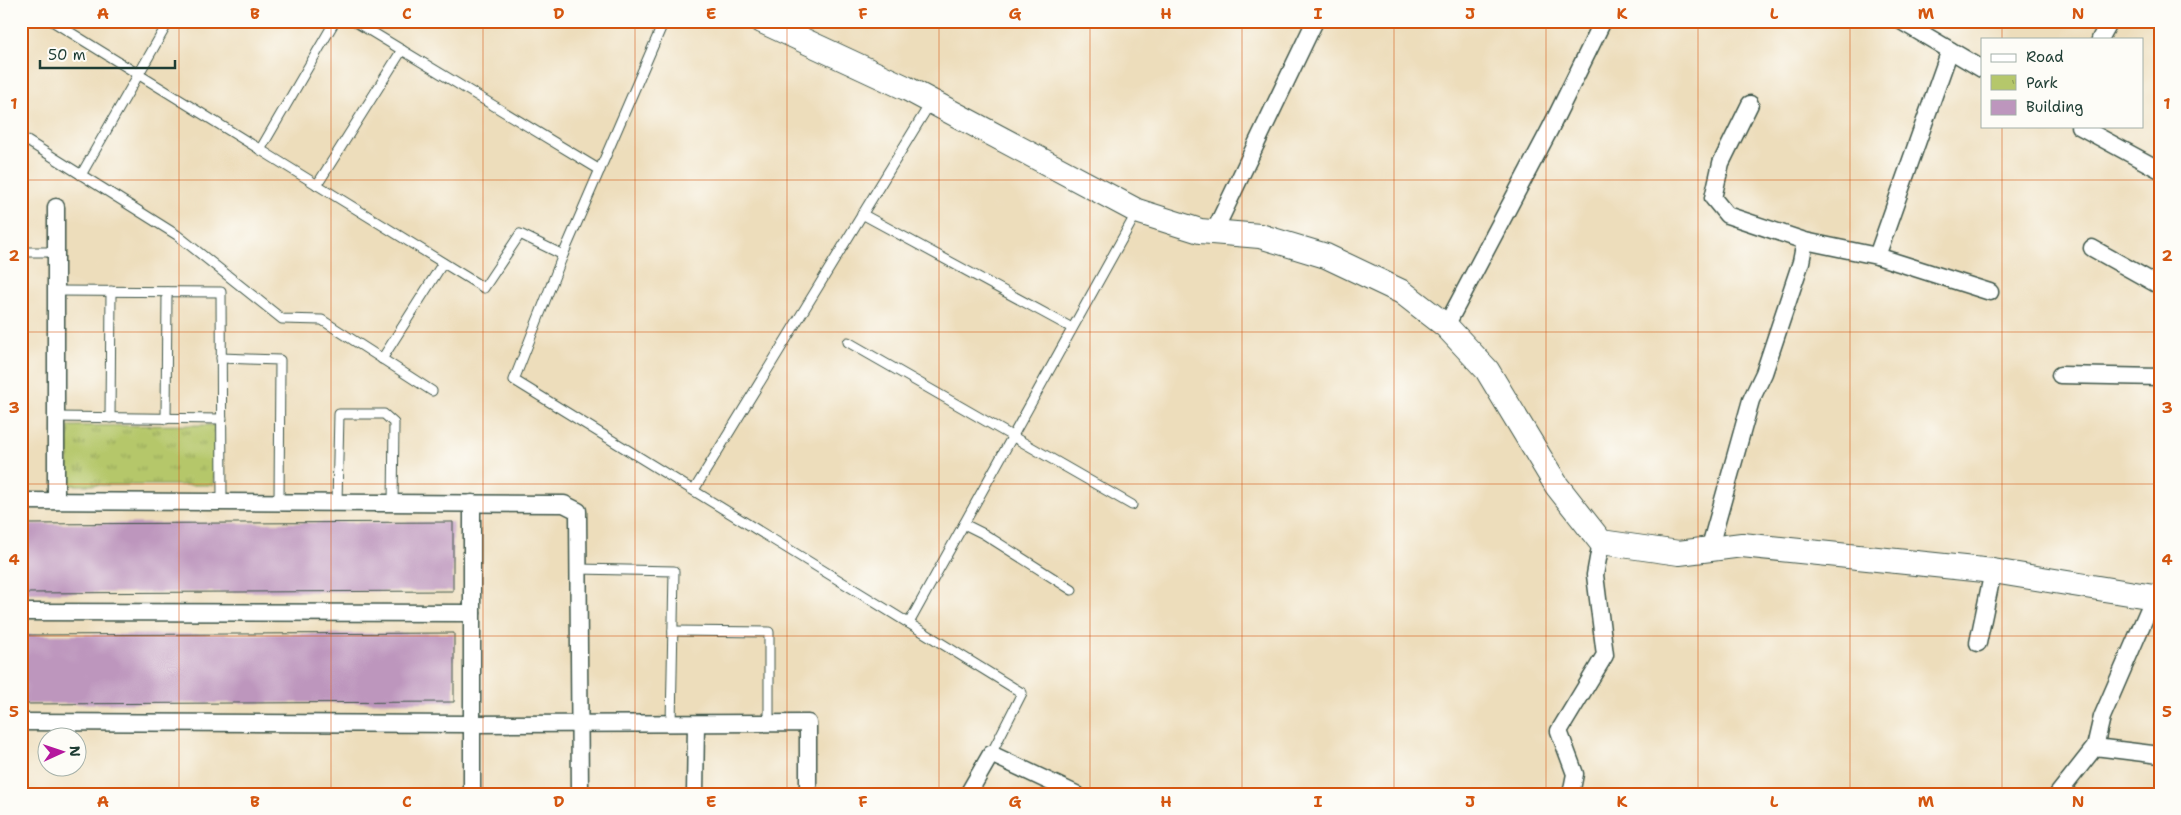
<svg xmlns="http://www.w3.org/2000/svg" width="2181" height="815" font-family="'Shantell Sans',sans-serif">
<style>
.park{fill:url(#park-tufts);stroke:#6a8250}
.building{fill:#bd96bd}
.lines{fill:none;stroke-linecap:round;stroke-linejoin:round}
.lane-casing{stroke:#3e5548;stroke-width:11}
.street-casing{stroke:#3e5548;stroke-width:19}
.secondary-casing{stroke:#3e5548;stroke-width:26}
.lane{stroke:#fff;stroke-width:9}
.street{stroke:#fff;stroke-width:16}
.secondary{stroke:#fff;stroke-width:24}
.grid{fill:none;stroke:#d45610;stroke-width:1;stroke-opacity:0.55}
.neatline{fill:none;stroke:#d45610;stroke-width:2}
.grid-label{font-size:16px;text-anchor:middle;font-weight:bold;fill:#d45610}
</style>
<defs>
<pattern id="park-tufts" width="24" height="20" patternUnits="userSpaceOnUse" patternTransform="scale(1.25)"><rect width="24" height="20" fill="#b5c76b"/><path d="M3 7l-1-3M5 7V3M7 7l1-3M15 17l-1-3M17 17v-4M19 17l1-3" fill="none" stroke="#93a359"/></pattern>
</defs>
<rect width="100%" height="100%" fill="#fdfcf7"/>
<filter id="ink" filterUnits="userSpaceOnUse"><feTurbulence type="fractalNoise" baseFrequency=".02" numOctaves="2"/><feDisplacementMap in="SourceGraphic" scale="10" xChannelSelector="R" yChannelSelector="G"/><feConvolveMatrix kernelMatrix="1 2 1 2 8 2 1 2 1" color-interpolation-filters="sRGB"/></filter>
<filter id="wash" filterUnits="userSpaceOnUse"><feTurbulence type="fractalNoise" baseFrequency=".0096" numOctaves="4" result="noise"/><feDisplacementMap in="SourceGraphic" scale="20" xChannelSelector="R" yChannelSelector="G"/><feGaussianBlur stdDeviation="1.12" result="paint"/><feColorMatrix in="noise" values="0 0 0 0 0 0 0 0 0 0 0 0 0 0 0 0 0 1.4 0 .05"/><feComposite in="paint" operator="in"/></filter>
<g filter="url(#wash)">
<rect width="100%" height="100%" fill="#edddbb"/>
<path class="park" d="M214,425V485H68V426Z"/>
<g id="blocks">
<g class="building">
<path d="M453,522V591L21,593V524Z"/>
<path d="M454,633V702L21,704V635Z"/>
</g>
</g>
</g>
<g filter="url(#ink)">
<use href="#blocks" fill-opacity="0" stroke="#3e5548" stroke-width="1"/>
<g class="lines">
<g class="lane-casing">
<g id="lane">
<path d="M52,21L484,288L520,234L563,255"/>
<path d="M354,21L600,170"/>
<path d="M664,21L563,255L514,380L1022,693L991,754"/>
<path d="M21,137L177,235L282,319L322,320L432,391"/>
<path d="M260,150L335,21"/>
<path d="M81,175L169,21"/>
<path d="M317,185L402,50"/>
<path d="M862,214L1072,328"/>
<path d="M21,252H56"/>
<path d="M56,291L221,292L222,502"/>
<path d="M848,342L1132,505"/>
<path d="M221,358L280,360L279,502"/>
<path d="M382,359L443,263"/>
<path d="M56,417L222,419"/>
<path d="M110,418L111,291"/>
<path d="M166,419L167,292"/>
<path d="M694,490L931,102"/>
<path d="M337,502L339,414H384L394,423L393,503"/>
<path d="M964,524L984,534L1072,590"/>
<path d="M578,569L674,571L671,724"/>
<path d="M909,623L1137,212"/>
<path d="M673,631L769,632V723"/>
</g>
</g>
<g class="street-casing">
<g id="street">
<path d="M1901,21L1982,69"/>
<path d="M2100,39L2110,21"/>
<path d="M1750,104L1721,163L1713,198L1727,215L1805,241L1877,256L1990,292"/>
<path d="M2079,126L2160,170"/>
<path d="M56,207V501"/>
<path d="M1214,232L1315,21"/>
<path d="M2092,248L2160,286"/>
<path d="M1877,256L1950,50"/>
<path d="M1446,326L1550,129L1603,21"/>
<path d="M2060,375L2160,377"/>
<path d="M21,501L564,504L578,511L580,794"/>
<path d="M1709,550L1751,400L1764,373L1801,262L1805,241"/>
<path d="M21,612L472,613"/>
<path d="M1978,643L1993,571"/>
<path d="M21,722L472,724L808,723V794"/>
<path d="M2095,747L2160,755"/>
<path d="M472,794V503"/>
<path d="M695,794L696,724"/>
<path d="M968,794L991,754L1076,794"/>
<path d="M1571,794L1575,774L1559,731L1605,655L1595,575L1601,542"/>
<path d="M2058,794L2095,747L2102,717L2154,597"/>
</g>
</g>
<g class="secondary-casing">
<path id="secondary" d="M762,21L906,88L1137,211L1200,231L1260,236L1326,256L1402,292L1446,326L1487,370L1557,486L1601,542L1679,553L1742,545L1993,571L2160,598"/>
</g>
<use href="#lane" class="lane"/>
<use href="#street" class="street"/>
<use href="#secondary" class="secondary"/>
</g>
</g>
<path class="grid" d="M179,21V794M331,21V794M483,21V794M635,21V794M787,21V794M939,21V794M1090,21V794M1242,21V794M1394,21V794M1546,21V794M1698,21V794M1850,21V794M2002,21V39M2002,126V794M21,180H2160M21,332H2160M21,484H2160M21,636H2160"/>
<rect width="2181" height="815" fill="none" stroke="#fdfcf7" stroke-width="55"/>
<rect x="1981" y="38" width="162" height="90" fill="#fdfcf7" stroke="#a4b0a9"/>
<rect x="1991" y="54" width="25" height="8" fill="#ffffff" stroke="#a4b0a9"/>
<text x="2026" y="62" font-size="15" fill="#1f3d34">Road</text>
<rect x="1991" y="75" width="25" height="15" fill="url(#park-tufts)" stroke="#a4b0a9"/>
<text x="2026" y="88" font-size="15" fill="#1f3d34">Park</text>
<rect x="1991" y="100" width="25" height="15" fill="#bd96bd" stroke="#a4b0a9"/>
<text x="2026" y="112" font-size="15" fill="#1f3d34">Building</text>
<g transform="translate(62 752) rotate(87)"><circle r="24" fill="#fdfcf7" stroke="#a4b0a9"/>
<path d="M0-4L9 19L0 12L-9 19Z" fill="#b5179e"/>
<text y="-8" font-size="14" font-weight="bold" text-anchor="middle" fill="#1f3d34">N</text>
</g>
<path d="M40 60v8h135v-8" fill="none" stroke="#1f3d34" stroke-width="2.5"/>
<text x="48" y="60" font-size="15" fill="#1f3d34" stroke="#fdfcf7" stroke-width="4" paint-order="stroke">50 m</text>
<rect x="28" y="28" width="2126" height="760" class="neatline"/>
<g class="grid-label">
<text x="103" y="19">A</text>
<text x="255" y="19">B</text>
<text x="407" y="19">C</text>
<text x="559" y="19">D</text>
<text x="711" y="19">E</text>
<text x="863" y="19">F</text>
<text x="1015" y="19">G</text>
<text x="1166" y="19">H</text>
<text x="1318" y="19">I</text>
<text x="1470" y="19">J</text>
<text x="1622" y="19">K</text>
<text x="1774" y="19">L</text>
<text x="1926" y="19">M</text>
<text x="2078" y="19">N</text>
<text x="14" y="109">1</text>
<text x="2167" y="109">1</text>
<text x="14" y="261">2</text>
<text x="2167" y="261">2</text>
<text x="14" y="413">3</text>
<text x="2167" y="413">3</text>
<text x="14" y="565">4</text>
<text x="2167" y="565">4</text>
<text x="14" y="717">5</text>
<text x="2167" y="717">5</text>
<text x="103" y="807">A</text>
<text x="255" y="807">B</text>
<text x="407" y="807">C</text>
<text x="559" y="807">D</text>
<text x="711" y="807">E</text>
<text x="863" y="807">F</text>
<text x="1015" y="807">G</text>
<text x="1166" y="807">H</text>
<text x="1318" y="807">I</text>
<text x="1470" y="807">J</text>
<text x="1622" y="807">K</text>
<text x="1774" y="807">L</text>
<text x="1926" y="807">M</text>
<text x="2078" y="807">N</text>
</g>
</svg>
